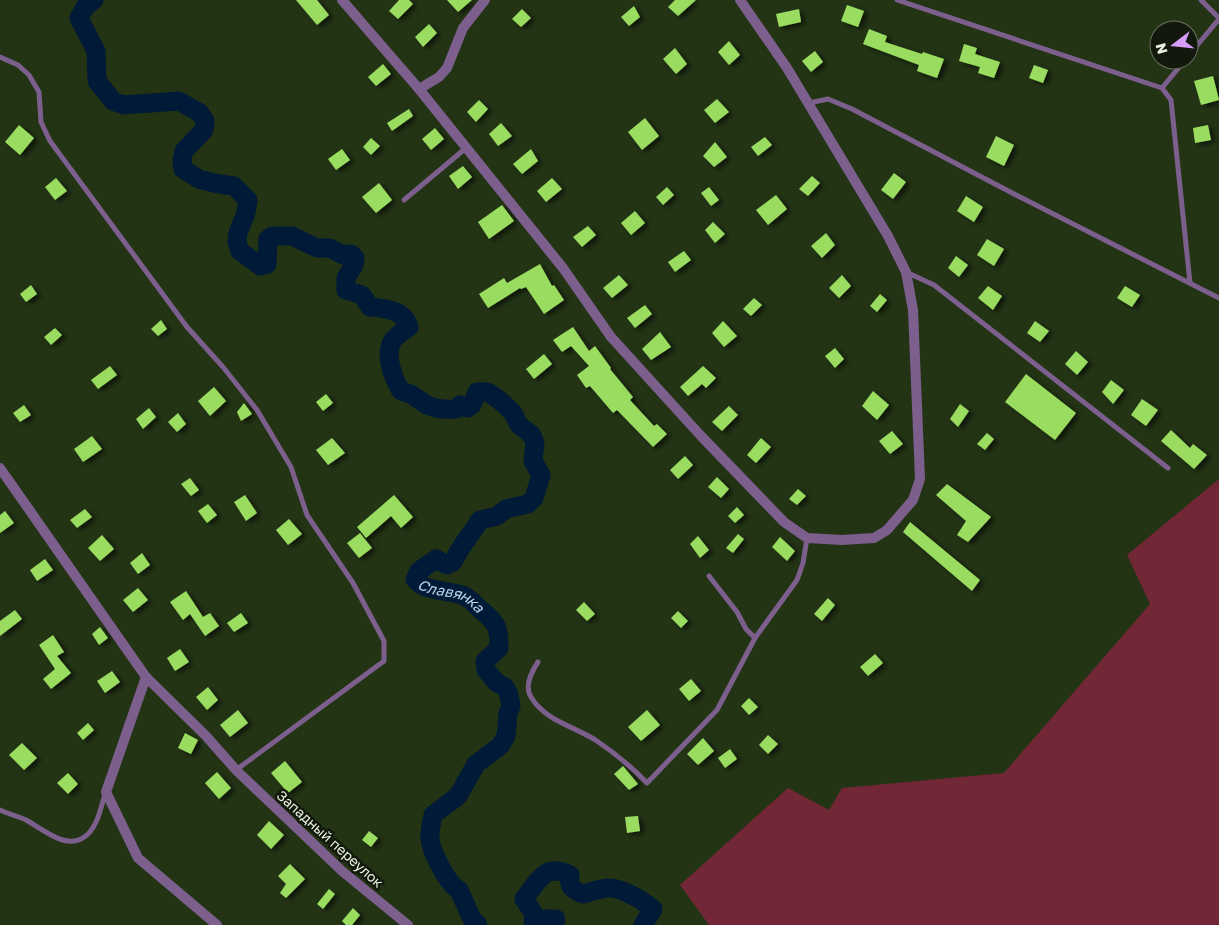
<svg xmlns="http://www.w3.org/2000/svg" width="1219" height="925" font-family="'Golos Text',sans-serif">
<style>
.green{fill:#712735}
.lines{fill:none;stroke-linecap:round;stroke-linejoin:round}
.river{stroke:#001a38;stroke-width:19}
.building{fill:#9adc60;filter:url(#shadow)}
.service{stroke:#7c5f8d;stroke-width:5}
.minor{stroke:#7c5f8d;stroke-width:10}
.labels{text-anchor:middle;stroke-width:5;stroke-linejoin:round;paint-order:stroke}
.street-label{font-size:14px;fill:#e7f2df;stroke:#12190c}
.water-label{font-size:15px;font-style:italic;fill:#bbd0e7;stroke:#12190c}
</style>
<defs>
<filter id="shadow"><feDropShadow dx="4" dy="2.5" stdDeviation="2.5" flood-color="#0009"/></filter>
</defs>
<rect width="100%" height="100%" fill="#233415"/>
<path class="green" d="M1219,479V925H709L680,885L788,788L829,810L842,788L1004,773L1150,604L1127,555Z"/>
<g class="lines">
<g class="river">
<path id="s1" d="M94,0L85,7L79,18L96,51L97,81L113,101L123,105L179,101L200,113L205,121L204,130L184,151L182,160L183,169L199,179L214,183L234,186L248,200L246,213L238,233L237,242L240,251L260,266L267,264L268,239L272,236H292L317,248H330L343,255L351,254L355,258L354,265L346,278V290L362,295L370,307C385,308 404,310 409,327C404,331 397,335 393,340C384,354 393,378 401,391C412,394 412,395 421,401C431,409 444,410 456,409L460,405L467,408L472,405L477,392H488L503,403L513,413L519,425L532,435L535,443L533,461L541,475L534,498L528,504L506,509L497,516L480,520C471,535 460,546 453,562L447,565L436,559L419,571L415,579C424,592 448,590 462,595C470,598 474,603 480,609C497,624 499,625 499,648L485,661L486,670L497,683L505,687L509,695L511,706L508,713L506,736L500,746L476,764L458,796L433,815C432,822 429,832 430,839C431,851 448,885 459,890L472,919L478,925"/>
<path d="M533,925L534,914L524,899C538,882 544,862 570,875C568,888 572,889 583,894C591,892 601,888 610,888C622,888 644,901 653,909L643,925"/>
<path d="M535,925L546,919H556L554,925"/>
</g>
</g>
<g class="building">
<path d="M296,0H317L329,15L317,25Z"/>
<path d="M399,0H409L413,4L398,19L389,11Z"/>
<path d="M447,0H472L458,12Z"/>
<path d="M675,0H696L678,16L668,7Z"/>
<path d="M847,5L864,11L858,27L841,21Z"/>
<path d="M634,6L640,17L629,26L621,17Z"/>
<path d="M522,9L531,18L521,27L512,19Z"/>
<path d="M799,9L801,22L779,27L776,14Z"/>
<path d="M429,24L437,33L423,47L415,37Z"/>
<path d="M869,29L887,36L885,42L922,54L923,52L944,59L937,78L917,71L919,65L863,44Z"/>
<path d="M729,41L740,55L729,65L718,52Z"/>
<path d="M964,44L977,48L975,54L1000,62L994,78L978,73L980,67L959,61Z"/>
<path d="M675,48L687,64L676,74L663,59Z"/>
<path d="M815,51L823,62L811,72L802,61Z"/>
<path d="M383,64L391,74L376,86L368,77Z"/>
<path d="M1034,65L1048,70L1043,83L1029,78Z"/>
<path d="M1213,76L1219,100L1201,105L1194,81Z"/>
<path d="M717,99L729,112L715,123L704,110Z"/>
<path d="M479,100L488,109L476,122L467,112Z"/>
<path d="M409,109L413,116L392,131L387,123Z"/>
<path d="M645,118L659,136L642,150L628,132Z"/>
<path d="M501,123L512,136L498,146L489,134Z"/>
<path d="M19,125L34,138L20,155L5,142Z"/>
<path d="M1208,125L1211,140L1195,143L1193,128Z"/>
<path d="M435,128L444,139L431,150L422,139Z"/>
<path d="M996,136L1014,145L1004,166L986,157Z"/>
<path d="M765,137L772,145L758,156L751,147Z"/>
<path d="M371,138L380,146L371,155L363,147Z"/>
<path d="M715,142L727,157L714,167L703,156Z"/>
<path d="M342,149L350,160L336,170L328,159Z"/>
<path d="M531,149L538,161L522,174L513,164Z"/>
<path d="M463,166L472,177L458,189L449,176Z"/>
<path d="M894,173L906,182L893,199L881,190Z"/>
<path d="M812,176L820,183L808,196L799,189Z"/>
<path d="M56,178L67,191L55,200L45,187Z"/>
<path d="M552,178L562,189L546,202L537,191Z"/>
<path d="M379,183L392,200L376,213L362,197Z"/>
<path d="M667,187L674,195L663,205L656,197Z"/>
<path d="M709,187L719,200L711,206L701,193Z"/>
<path d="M776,195L787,209L768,225L756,210Z"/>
<path d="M966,196L983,207L974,222L957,211Z"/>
<path d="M502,205L514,221L489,239L478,222Z"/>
<path d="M635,211L645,223L631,235L621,223Z"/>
<path d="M713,222L725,234L715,243L705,230Z"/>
<path d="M588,226L596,235L582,247L573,237Z"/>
<path d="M826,233L835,245L822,258L811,246Z"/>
<path d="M987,239L1004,249L994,266L977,255Z"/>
<path d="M684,251L691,260L675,272L668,262Z"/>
<path d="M956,256L968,265L959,277L948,268Z"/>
<path d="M540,264L552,286L554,285L564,300L544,314L526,287L521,289L520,288L488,308L479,294L504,278L507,283Z"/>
<path d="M619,275L628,285L612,298L603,288Z"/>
<path d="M842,275L851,286L839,298L829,288Z"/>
<path d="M31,285L37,294L26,302L20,294Z"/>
<path d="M988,286L1002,296L993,310L978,298Z"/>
<path d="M1125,286L1140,295L1132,307L1117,298Z"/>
<path d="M880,294L887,300L877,312L870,306Z"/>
<path d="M754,298L762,305L751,316L743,309Z"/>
<path d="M645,305L652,314L635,328L627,318Z"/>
<path d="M161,320L167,329L158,336L151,329Z"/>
<path d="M723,321L737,336L724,347L712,333Z"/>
<path d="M1035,321L1049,331L1040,342L1027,333Z"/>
<path d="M573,327L589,351L595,346L611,368L610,369L633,397L630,400L654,426L657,424L667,434L653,447L617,410L613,413L590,386L586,388L577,375L589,366L571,346L562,352L553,340Z"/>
<path d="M55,328L62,335L51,345L44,337Z"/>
<path d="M660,332L671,347L651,360L642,349Z"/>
<path d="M835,348L844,359L835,368L825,356Z"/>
<path d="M1076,351L1088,362L1077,375L1065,364Z"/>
<path d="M544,354L552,364L534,379L526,369Z"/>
<path d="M110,366L117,375L98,389L91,380Z"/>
<path d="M703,366L716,378L706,388L702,384L688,396L680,387Z"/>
<path d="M1026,374L1076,413L1055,440L1005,402Z"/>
<path d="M1111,380L1124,390L1113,404L1102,392Z"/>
<path d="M214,387L226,401L210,416L198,401Z"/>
<path d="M873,391L889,405L877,420L862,406Z"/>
<path d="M326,394L333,403L323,411L316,402Z"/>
<path d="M1142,399L1158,410L1146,426L1131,415Z"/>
<path d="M244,403L252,414L241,421L237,412Z"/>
<path d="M960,404L969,411L958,427L950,419Z"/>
<path d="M24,405L31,415L20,422L13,413Z"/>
<path d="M729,406L738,415L722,431L712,422Z"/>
<path d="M149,408L156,417L143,429L136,419Z"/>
<path d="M178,413L186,424L177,432L168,422Z"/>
<path d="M1171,430L1190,448L1193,444L1207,455L1194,469L1161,441Z"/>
<path d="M892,431L903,444L890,454L879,441Z"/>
<path d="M987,433L994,439L985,450L977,444Z"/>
<path d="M92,436L102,449L83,462L74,449Z"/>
<path d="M332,438L345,453L328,465L316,450Z"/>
<path d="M761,438L771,447L756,463L747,455Z"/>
<path d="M685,456L693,465L678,479L670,470Z"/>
<path d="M717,477L729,489L721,498L708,487Z"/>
<path d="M190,478L199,490L191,496L181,484Z"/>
<path d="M947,484L991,517L968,542L957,535L966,521L936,495Z"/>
<path d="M798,489L806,496L797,505L789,499Z"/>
<path d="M245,495L257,513L246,521L234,502Z"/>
<path d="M394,495L413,517L401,528L391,516L366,538L357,527Z"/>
<path d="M208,504L217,515L207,523L198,511Z"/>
<path d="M737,507L744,515L735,523L728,516Z"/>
<path d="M85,509L92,517L77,528L70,520Z"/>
<path d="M5,511L14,523L0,533V515Z"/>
<path d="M289,519L302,534L288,545L276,530Z"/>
<path d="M910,522L980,580L972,591L903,532Z"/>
<path d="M360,533L372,548L359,558L347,543Z"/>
<path d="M738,534L744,539L733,553L726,548Z"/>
<path d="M102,535L114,549L100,561L88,548Z"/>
<path d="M698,536L709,550L700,558L690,544Z"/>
<path d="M780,537L795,551L787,561L772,547Z"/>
<path d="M142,553L150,565L138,574L130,563Z"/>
<path d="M45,559L53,570L37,581L30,570Z"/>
<path d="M138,588L148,600L133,612L123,600Z"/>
<path d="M186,591L203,617L210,613L219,626L205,636L190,614L183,620L170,602Z"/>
<path d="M828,598L835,605L822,621L814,614Z"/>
<path d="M584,602L595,614L587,621L576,610Z"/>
<path d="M15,610L22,619L0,636V621Z"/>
<path d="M678,611L688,621L681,628L671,618Z"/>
<path d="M241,613L248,623L234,632L227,623Z"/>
<path d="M100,627L108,638L99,645L92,634Z"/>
<path d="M53,635L64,652L57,656L71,673L51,689L43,679L55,669L39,645Z"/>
<path d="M180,649L189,662L175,671L167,658Z"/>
<path d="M875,654L883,663L868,676L860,667Z"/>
<path d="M112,671L120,682L105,693L97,681Z"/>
<path d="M691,679L701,691L689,701L679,689Z"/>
<path d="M208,687L218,700L207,710L196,697Z"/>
<path d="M749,698L758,707L749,715L741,706Z"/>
<path d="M238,710L248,723L230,737L220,725Z"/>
<path d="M647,710L660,725L641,741L628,727Z"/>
<path d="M88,723L94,730L83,740L77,733Z"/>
<path d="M185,733L198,740L191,754L178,748Z"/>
<path d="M768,735L778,744L768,754L759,745Z"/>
<path d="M703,738L714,751L698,765L687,754Z"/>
<path d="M22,743L37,758L24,770L9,755Z"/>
<path d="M730,749L737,759L725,768L718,758Z"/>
<path d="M285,761L302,782L288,793L271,773Z"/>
<path d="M623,766L638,784L629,790L614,774Z"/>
<path d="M217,772L231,788L219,799L205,783Z"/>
<path d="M68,773L78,784L68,794L57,783Z"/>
<path d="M638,816L640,831L627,833L625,817Z"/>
<path d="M269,821L284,835L271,849L257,835Z"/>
<path d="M369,831L378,838L371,847L362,840Z"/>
<path d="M290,864L305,879L286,898L280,893L286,884L278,876Z"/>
<path d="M329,889L335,894L323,909L317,904Z"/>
<path d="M353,908L360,915L352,925H346L342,921Z"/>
</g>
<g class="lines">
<g class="service">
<path d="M897,0L1162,88L1185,60"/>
<path d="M1201,0L1219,18"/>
<path d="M1189,55L1219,19"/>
<path d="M0,57L18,65L29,75L39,92L41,122L50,141L187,327L223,367L257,410L291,467L307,515L353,583L384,641V661L236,770"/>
<path d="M1162,88L1171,100L1190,283"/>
<path d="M809,103L828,99L852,109L1016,195L1219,298"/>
<path d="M404,200L466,148"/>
<path d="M906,272L934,285L1168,468"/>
<path d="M709,576L737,612L746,629L755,638"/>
<path d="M538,662C532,671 524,686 531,697C545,721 576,727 597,741C616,754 632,767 647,783L717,710L755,638L797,580L803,563L807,538"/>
<path d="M0,810C8,814 18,816 26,820C44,830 69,853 88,834C98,824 101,807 105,794"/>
</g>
<g class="minor">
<path d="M342,0L419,89L563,268L611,337L701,436L784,522L807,538L842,540L874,538L887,530L913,500L920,479L913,310L906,272L888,236L787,68L740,0"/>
<path d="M419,89L439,77L447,68L463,28L485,0"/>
<path d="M0,468L146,677L206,736L236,770L342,871L408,925"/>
<path d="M146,677L106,792L138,858L217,925"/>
</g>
</g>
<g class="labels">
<g class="street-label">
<text transform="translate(330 839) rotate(42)" y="5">Западный переулок</text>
</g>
<g class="water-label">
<text dy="5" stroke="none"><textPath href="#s1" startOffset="1172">Славянка</textPath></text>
</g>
</g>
<g transform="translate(1174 45) rotate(254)"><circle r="24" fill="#12190c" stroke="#677060"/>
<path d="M0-4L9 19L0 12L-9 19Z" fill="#d79bf9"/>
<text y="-8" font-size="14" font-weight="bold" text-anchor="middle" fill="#e7f2df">N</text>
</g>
</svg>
